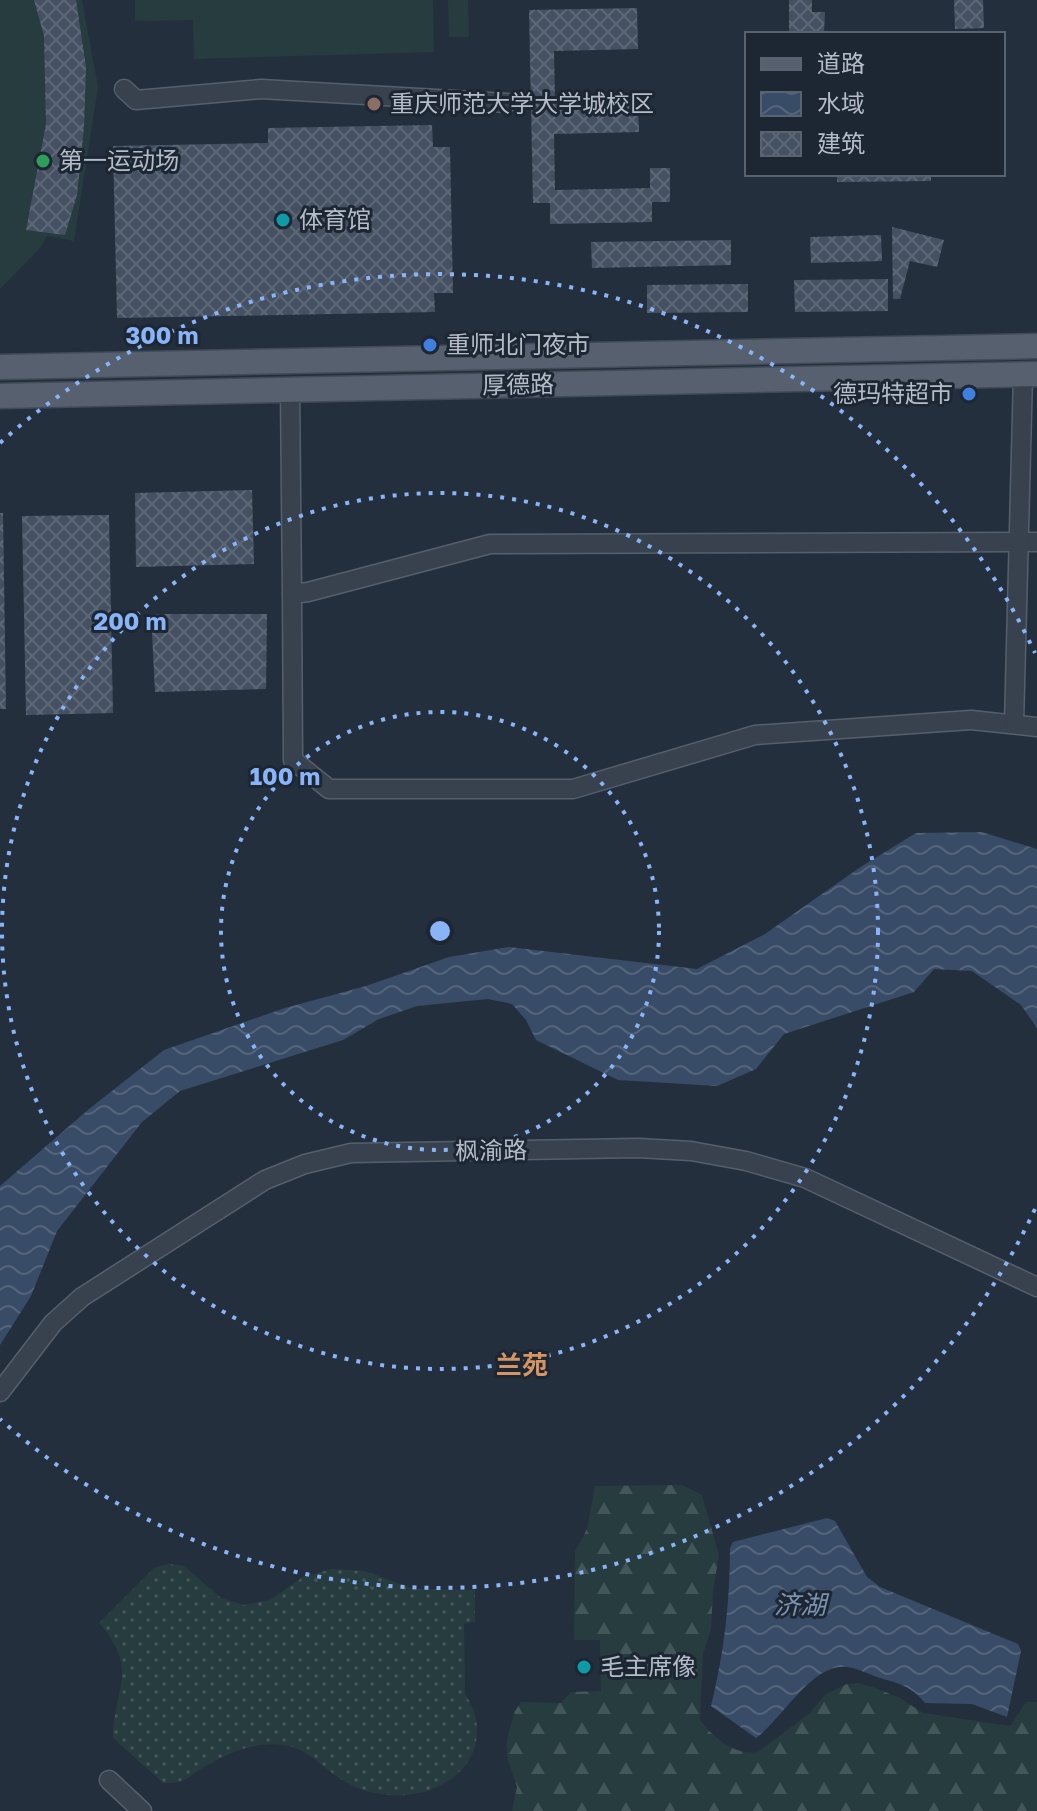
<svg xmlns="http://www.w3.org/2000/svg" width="1037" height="1811" font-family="'Golos Text','Noto Sans SC',sans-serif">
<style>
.grass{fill:url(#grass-dots)}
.forest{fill:url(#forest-firs)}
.garden{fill:#263c3f}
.water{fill:url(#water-waves)}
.building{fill:url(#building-cross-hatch)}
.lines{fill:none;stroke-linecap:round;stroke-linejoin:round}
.minor-casing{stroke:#565f6c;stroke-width:21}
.major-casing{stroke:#414a57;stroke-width:27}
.minor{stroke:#38414e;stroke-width:18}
.major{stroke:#56606e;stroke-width:24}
.ring{fill:none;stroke:#8ab4f8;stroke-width:4;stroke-dasharray:4 8}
.education-dot{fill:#8d6e63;stroke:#1d2633;stroke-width:3}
.leisure-dot{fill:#2e9e5b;stroke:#1d2633;stroke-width:3}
.culture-dot{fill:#0f9aa8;stroke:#1d2633;stroke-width:3}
.shop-dot{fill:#3f7fe0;stroke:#1d2633;stroke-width:3}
.labels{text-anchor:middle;stroke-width:6;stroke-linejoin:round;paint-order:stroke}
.poi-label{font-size:24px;fill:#b4bcc9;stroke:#1d2633;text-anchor:start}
.street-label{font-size:24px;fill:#b4bcc9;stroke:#1d2633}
.neighbourhood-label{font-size:26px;font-weight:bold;fill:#d59563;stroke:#1d2633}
.water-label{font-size:26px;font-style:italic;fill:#7c92b1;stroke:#1d2633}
.centre{fill:#8ab4f8;stroke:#1d2633;stroke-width:4}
.ring-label{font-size:24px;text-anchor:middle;font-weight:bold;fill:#8ab4f8;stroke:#1d2633;stroke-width:6;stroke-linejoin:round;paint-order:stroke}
</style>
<defs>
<pattern id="grass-dots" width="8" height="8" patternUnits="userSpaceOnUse" patternTransform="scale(2)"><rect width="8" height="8" fill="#263c3f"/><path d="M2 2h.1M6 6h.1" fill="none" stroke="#435659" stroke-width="1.8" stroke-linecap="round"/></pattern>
<pattern id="forest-firs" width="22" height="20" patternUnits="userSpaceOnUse" patternTransform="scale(2)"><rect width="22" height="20" fill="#263c3f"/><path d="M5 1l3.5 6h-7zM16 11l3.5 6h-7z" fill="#435659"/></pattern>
<pattern id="water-waves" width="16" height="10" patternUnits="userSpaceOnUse" patternTransform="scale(2)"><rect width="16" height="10" fill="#394c67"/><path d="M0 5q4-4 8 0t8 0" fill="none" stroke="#53647b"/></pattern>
<pattern id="building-cross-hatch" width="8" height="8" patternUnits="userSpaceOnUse" patternTransform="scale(2)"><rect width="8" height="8" fill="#455162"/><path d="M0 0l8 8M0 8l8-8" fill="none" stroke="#5d6877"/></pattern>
</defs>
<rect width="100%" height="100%" fill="#242f3e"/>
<path class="grass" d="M169,1564L184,1566L221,1598L244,1605L270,1600L303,1577L332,1569L365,1571L414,1589L475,1590V1622L464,1623L465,1694C476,1711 480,1727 475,1746C471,1764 455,1778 439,1786C407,1802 364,1797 335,1775C317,1762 306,1748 283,1745C254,1741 226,1754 202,1768C196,1772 188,1779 181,1781C176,1783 168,1783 163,1783L113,1738C114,1687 140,1670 99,1623L154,1568Z"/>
<path class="forest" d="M682,1485L702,1495L719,1555L713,1591L711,1629L703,1654L700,1720C713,1738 736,1756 758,1752L810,1713L826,1694L847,1684L858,1683L873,1687L900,1698L923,1713L1010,1726L1026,1702H1037V1811H512L517,1787L507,1756V1739L515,1711L521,1702L561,1703L571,1692L601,1691L600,1640H574L575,1551L587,1529L595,1486Z"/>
<g class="garden">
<path d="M0,0H82L98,87L74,241L47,236L40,248L0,289Z"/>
<path d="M135,0H433L434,52L194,59L193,20L135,21Z"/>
<path d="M448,0H468L469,37H449Z"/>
</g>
<g class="water">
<path d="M982,832L1037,849V1028L1021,1005L972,971L934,969L914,992L784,1034L756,1069L717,1086L618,1080L536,1040L526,1020L512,1004L488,999L417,1006L379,1019L343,1040L180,1091L142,1122L57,1231L31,1296L0,1345V1186L89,1109L164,1050L285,1008L366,986L449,957L509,947L697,969L765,934L859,868L916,833Z"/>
<path d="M827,1518L835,1521L867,1577L880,1587L1018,1644L1021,1651L1007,1717L972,1704L925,1703C910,1685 900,1684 877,1677C868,1674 857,1668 847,1667C813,1662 782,1719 756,1738L711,1706C724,1653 730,1602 730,1548L733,1542Z"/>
</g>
<g class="building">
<path d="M34,0H76L86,67L84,127L77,195L65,235L26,230L46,124L44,36Z"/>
<path d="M789,0H812V12H825L824,32L789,31Z"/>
<path d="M954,0H983L984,28L955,29Z"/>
<path d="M637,8L638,49L554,51L555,101L638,99L639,132L554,134L555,190L650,188V168H670V202H652V222L550,224V203H533L529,10Z"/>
<path d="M432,125L433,147H450L453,293H434L435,312L117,318L113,146L268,143V128Z"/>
<path d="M837,174H931V181L837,182Z"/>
<path d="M892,227L944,240L937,267L910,261L900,299H893Z"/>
<path d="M881,235L882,261L811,263L810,237Z"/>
<path d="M731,240V265L592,268L591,242Z"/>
<path d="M888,279V311L795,312L794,280Z"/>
<path d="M748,284V312L647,313V285Z"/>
<path d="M252,490L254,564L136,567L135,493Z"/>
<path d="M0,513H3L6,709H0Z"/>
<path d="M109,515L113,713L26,715L22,516Z"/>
<path d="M151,614H267L266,689L155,692Z"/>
</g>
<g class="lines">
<g class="minor-casing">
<g id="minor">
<path d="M124,89L136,100L261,89L507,103"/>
<path d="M290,390L292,594"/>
<path d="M1037,542L490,544L308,592L292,594L293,760L329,789H573L755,735L971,720L1037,727"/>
<path d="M1014,724L1023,375"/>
<path d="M0,1392L53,1323L82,1297L265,1180L305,1164L351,1153L638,1148L691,1151L746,1161L805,1178L1037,1287"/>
<path d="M109,1780L142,1811"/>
</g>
</g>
<g class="major-casing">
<g id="major">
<path d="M0,367L1037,346"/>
<path d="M0,396L1037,374"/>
</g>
</g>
<use href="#minor" class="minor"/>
<use href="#major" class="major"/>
</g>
<g class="ring">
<circle cx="440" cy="931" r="219"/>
<circle cx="440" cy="931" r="438"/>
<path d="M1035 1209A657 657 0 0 1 0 1419M0 443A657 657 0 0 1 1035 653"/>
</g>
<circle class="education-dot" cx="374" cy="104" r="8"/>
<circle class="leisure-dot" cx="43" cy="161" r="8"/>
<g class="culture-dot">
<circle cx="283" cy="220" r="8"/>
<circle cx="584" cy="1667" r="8"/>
</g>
<g class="shop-dot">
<circle cx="430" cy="345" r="8"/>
<circle cx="969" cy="394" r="8"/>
</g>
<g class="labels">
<g class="poi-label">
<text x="390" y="112">重庆师范大学大学城校区</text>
<text x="59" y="169">第一运动场</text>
<text x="299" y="228">体育馆</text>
<text x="446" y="353">重师北门夜市</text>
<text x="953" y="402" text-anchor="end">德玛特超市</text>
<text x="600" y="1675">毛主席像</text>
</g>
<g class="street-label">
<text transform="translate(518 385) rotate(-1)" y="8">厚德路</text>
<text transform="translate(491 1151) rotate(-1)" y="8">枫渝路</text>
</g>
<g class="neighbourhood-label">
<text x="522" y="1374">兰苑</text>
</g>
<g class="water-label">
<text x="800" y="1614">济湖</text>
</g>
</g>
<circle cx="440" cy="931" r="12" class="centre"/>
<g class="ring-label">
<text x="162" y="344">300 m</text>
<text x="130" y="630">200 m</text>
<text x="285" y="785">100 m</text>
</g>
<rect x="745" y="32" width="260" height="144" fill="#1d2633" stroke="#59626f" stroke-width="2"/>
<rect x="761" y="58" width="40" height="12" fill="#56606e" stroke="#59626f" stroke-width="2"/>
<text x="817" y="72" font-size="24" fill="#b4bcc9">道路</text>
<rect x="761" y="92" width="40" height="24" fill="url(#water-waves)" stroke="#59626f" stroke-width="2"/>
<text x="817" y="112" font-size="24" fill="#b4bcc9">水域</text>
<rect x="761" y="132" width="40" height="24" fill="url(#building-cross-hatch)" stroke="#59626f" stroke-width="2"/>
<text x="817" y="152" font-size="24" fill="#b4bcc9">建筑</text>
</svg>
